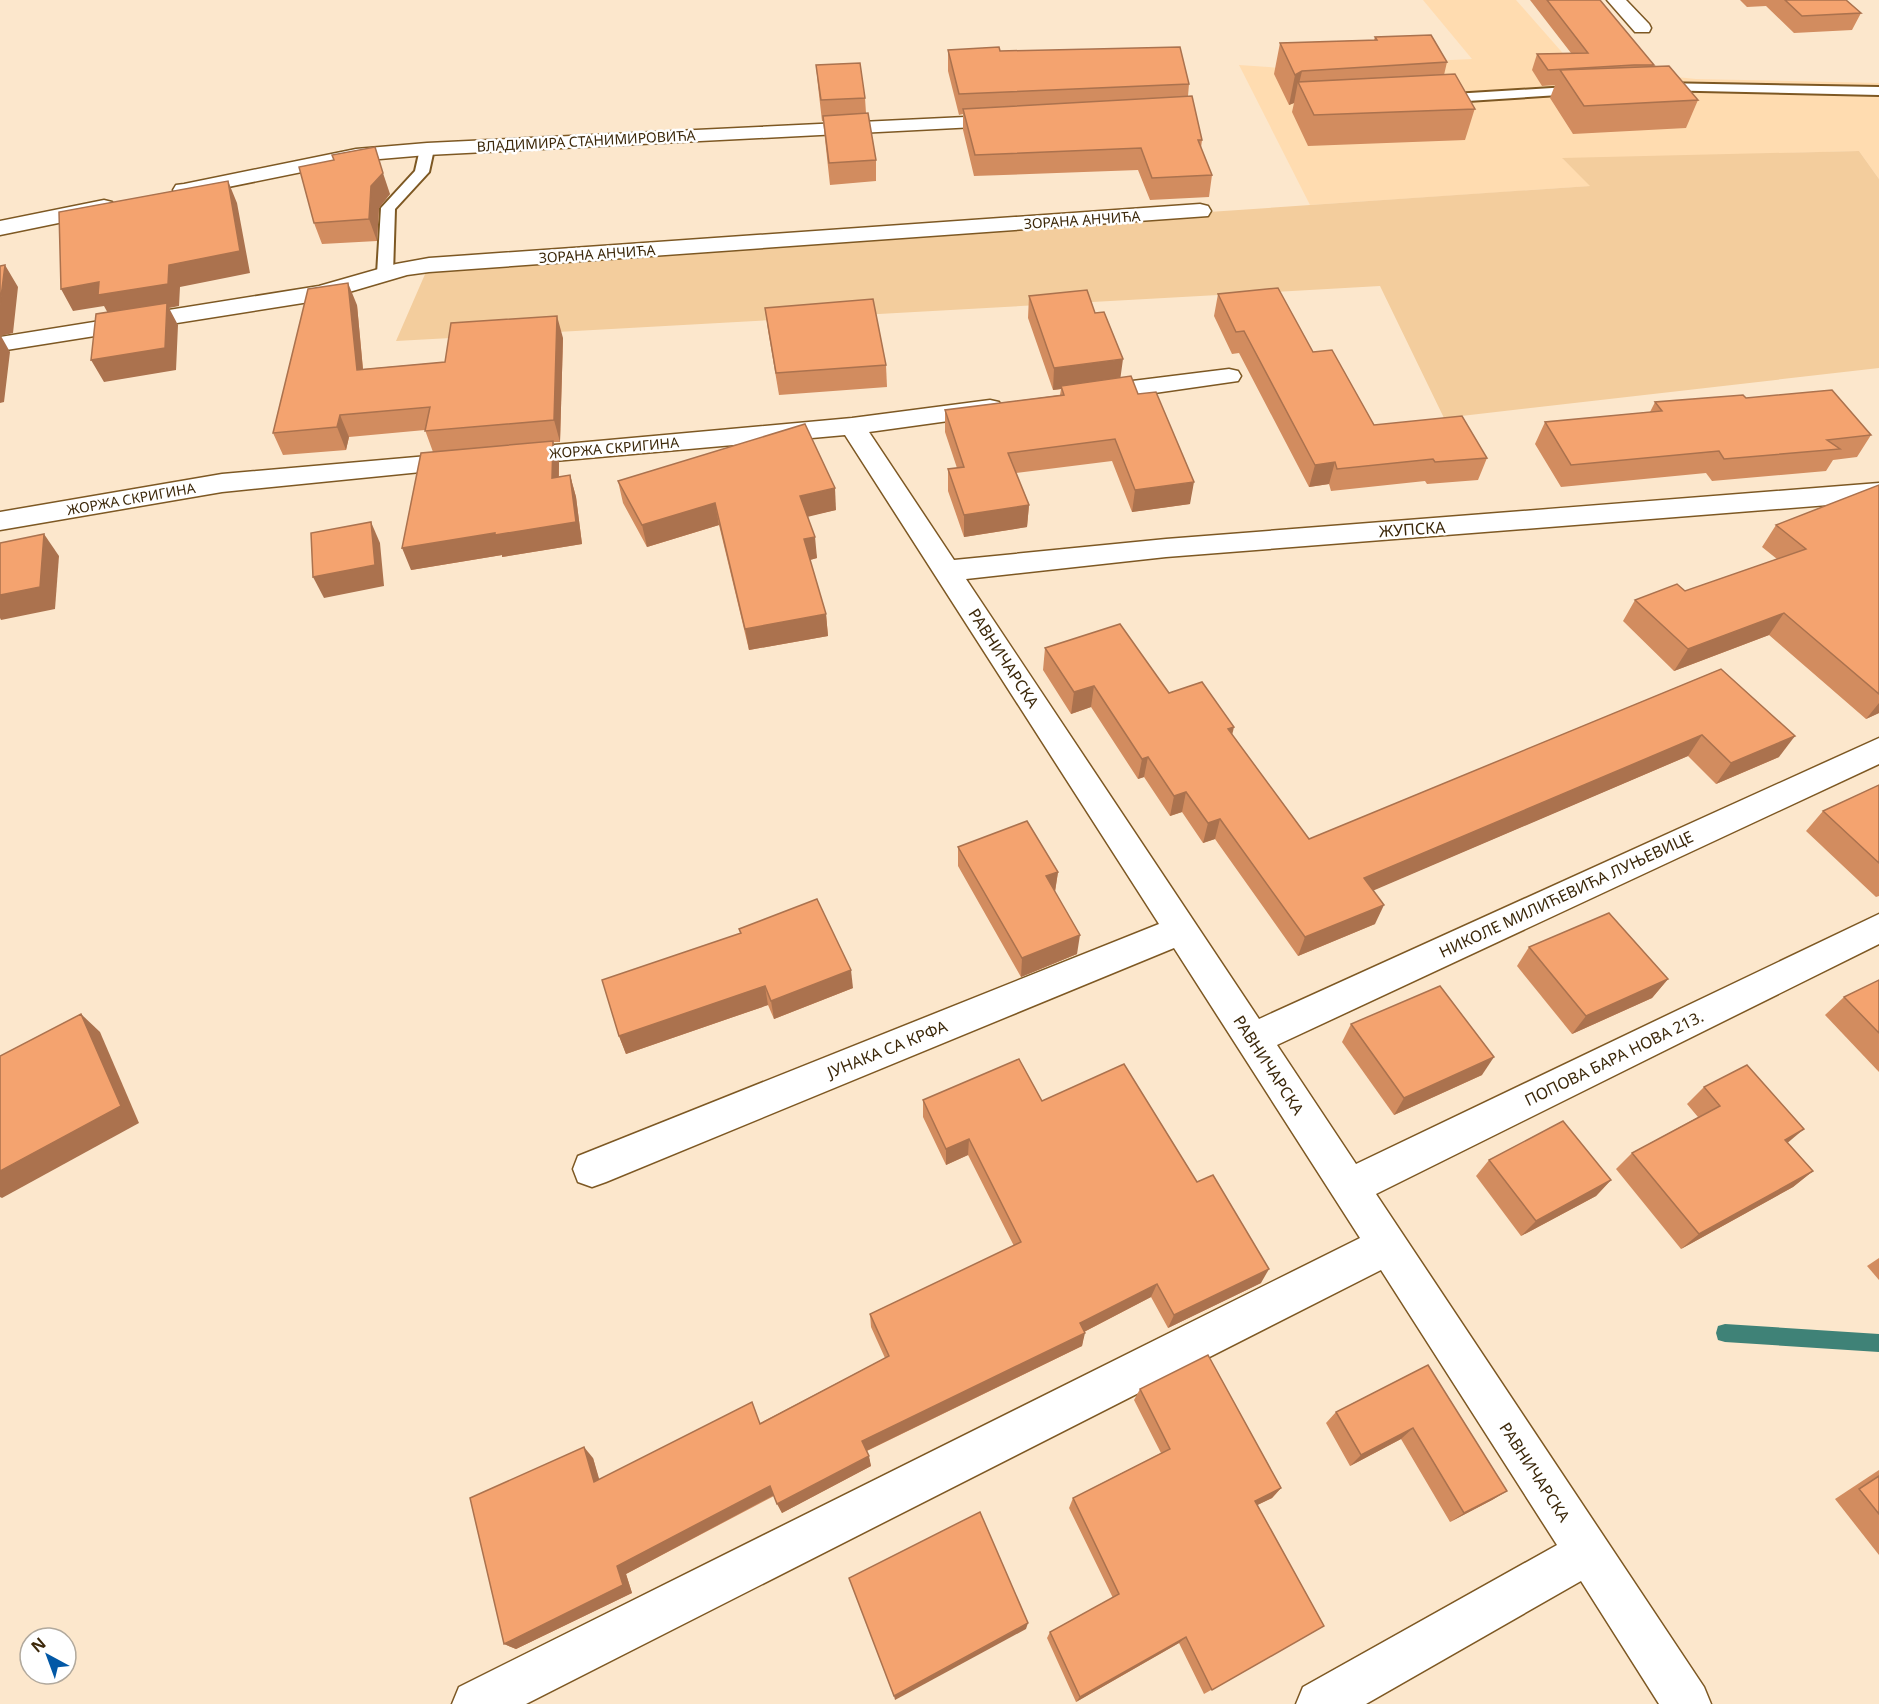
<svg xmlns="http://www.w3.org/2000/svg" width="1879" height="1704" font-family="'Noto Sans',sans-serif">
<style>
.built{fill:#ffdcb0}
.green{fill:#f3cd9d}
.lines{fill:none;stroke-linecap:round;stroke-linejoin:round}
.stream{fill:#3f8277;fill-rule:evenodd}
.service-casing{stroke:#7d5823;stroke-width:4}
.minor-casing{stroke:#7d5823;stroke-width:3}
.service{fill:#fff;fill-rule:evenodd}
.minor{fill:#fff;fill-rule:evenodd}
.wall{fill:#d28c5f}
.shaded-wall{fill:#ab724e}
.building{fill:#f4a36f;stroke:#ab724e;stroke-width:1.5}
.labels{text-anchor:middle;stroke-width:5;stroke-linejoin:round;paint-order:stroke}
.far-street-label{font-size:14px;fill:#3c280a;stroke:#fff}
.street-label{font-size:16px;fill:#3c280a;stroke:#fff}
</style>
<rect width="100%" height="100%" fill="#fce7cc"/>
<path class="built" d="M1423,0H1516L1575,67L1696,79L1879,83V179L1859,151L1563,159L1591,186L1310,205L1239,65L1281,68L1472,59Z"/>
<path class="green" d="M1859,151L1879,179V368L1444,418L1380,286L396,341L429,265L1590,186L1562,158Z"/>
<g class="lines">
<path class="stream" d="M1725,1324L1879,1334V1352L1725,1342L1718,1340L1716,1333L1718,1326Z"/>
<g class="service-casing">
<g id="service">
<path d="M1659,83L1879,87V95L1654,90V84Z"/>
<path d="M1584,86L1589,87V93L1437,103L1430,99L1437,95Z"/>
<path d="M427,145L434,149L429,172L395,209L393,274L385,279L379,277L377,274L381,208L415,171L420,149Z"/>
</g>
</g>
<g class="minor-casing">
<g id="minor">
<path d="M1607,0H1626L1649,24L1651,28L1649,32H1635Z"/>
<path d="M1007,115L1014,117L1017,121L1014,125L427,155L356,161L184,196L176,195L173,190L176,185L184,184L356,149L427,143Z"/>
<path d="M104,200L112,202L115,207L112,212L0,235V221Z"/>
<path d="M1200,204L1208,206L1211,211L1208,216L429,272L407,275L322,300L0,351V337L319,286L396,264L429,258Z"/>
<path d="M1229,369L1238,371L1241,376L1238,381L1092,402L1083,399L1079,394L1083,389L1092,386Z"/>
<path d="M990,400L999,402L1003,408L999,414L869,432L954,560L1166,539L1879,483V501L1166,557L966,579L1259,1019L1879,738V764L1277,1045L1356,1164L1879,914V944L1376,1194L1704,1687L1711,1704H1659L1581,1581L1366,1704H1296L1303,1687L1557,1545L1381,1270L526,1704H452L459,1687L1360,1238L1174,948L606,1182L592,1187L578,1182L573,1169L578,1156L1159,924L845,435L510,465L501,463L497,457L501,451L510,449L852,418Z"/>
<path d="M462,453L471,455L475,461L471,467L222,492L0,530V512L222,474Z"/>
</g>
</g>
<use href="#service" class="service"/>
<use href="#minor" class="minor"/>
</g>
<g class="wall">
<path d="M1530,0H1600L1654,65L1653,67L1698,100L1686,128L1573,134L1550,98L1555,85L1542,86L1532,70L1537,54L1571,53Z"/>
<path d="M1740,0H1846L1861,13L1852,30L1794,33L1766,6L1747,7Z"/>
<path d="M1375,37L1447,62L1444,75L1475,108L1465,140L1308,146L1292,112L1294,103L1289,105L1274,74L1280,43L1374,40Z"/>
<path d="M948,50L1000,51L1189,84L1188,96L1202,140L1201,148L1212,175L1209,197L1150,200L1138,170L974,176L963,130V114L959,115L948,71Z"/>
<path d="M816,65L865,98L866,113L876,160V181L830,185L823,121H822L818,86Z"/>
<path d="M334,160L390,194L379,208L377,241L322,244L314,223Z"/>
<path d="M1218,294L1313,352L1374,425L1487,458L1478,480L1427,484L1425,481L1331,491L1329,484L1309,487L1239,353L1232,354L1214,316Z"/>
<path d="M1029,296L1138,394L1190,504L1132,512L1112,461L1016,473L1029,505L1027,527L964,537L948,491V469L957,468L945,432V410L1060,395L1061,389L1053,390L1028,318Z"/>
<path d="M357,305L363,369L445,362L563,338L560,442H553L559,463V477L570,475L576,497L582,544L502,557V555L411,570L433,452L425,430L349,437L346,450L283,455L273,433Z"/>
<path d="M765,308L886,365L887,387L779,395L768,330Z"/>
<path d="M1746,398L1871,435L1857,457L1833,460L1826,471L1712,481L1706,473L1561,487L1535,444L1545,422L1650,412L1655,402Z"/>
<path d="M618,481L836,510L808,516L817,558L810,560L826,614L828,636L749,650L719,525L647,547L623,503Z"/>
<path d="M1879,485V713L1866,719L1769,635L1674,671L1623,621L1635,600L1685,591L1777,559L1762,547L1776,525Z"/>
<path d="M1045,648L1169,693L1232,735L1309,839L1721,669L1779,757L1716,784L1688,756L1373,890L1375,924L1298,956L1215,839L1203,843L1182,812L1170,816L1144,777L1138,779L1091,707L1071,714L1043,670Z"/>
<path d="M1879,785V896L1876,897L1806,831L1823,811Z"/>
<path d="M958,847L1058,872L1055,892L1077,954L1021,977L958,866Z"/>
<path d="M739,929L853,988L774,1019L768,1005L626,1054L619,1036L740,933Z"/>
<path d="M1529,947L1668,979L1652,998L1572,1034L1517,966Z"/>
<path d="M1879,980V1072L1825,1015L1844,997Z"/>
<path d="M1351,1024L1482,1075L1394,1115L1342,1042Z"/>
<path d="M1704,1087L1788,1143L1813,1171L1793,1187L1681,1249L1616,1169L1632,1153L1698,1117L1687,1104Z"/>
<path d="M923,1100L1042,1101L1197,1182L1261,1283L1168,1328L1151,1297L1084,1332L1082,1346L867,1451L871,1466L782,1513L774,1496L626,1574L632,1593L516,1649L504,1644L593,1458L599,1480L760,1423L885,1358L871,1327L870,1314L1014,1246L968,1155L946,1165L923,1117Z"/>
<path d="M1489,1160L1611,1180L1596,1196L1521,1236L1476,1176Z"/>
<path d="M1879,1258V1280L1867,1266Z"/>
<path d="M1428,1365L1507,1491L1492,1500L1450,1522L1401,1439L1350,1466L1326,1423L1336,1412Z"/>
<path d="M1140,1389L1281,1488L1272,1498L1257,1505L1324,1626L1204,1694L1179,1643L1076,1702L1047,1638L1050,1632L1113,1598L1069,1508L1073,1498L1161,1453L1134,1400Z"/>
<path d="M1879,1470V1555L1835,1499Z"/>
</g>
<g class="shaded-wall">
<path d="M1302,71L1299,84L1298,82L1294,103L1289,105L1295,75Z"/>
<path d="M383,173L390,194L379,208L377,241L369,219L371,186Z"/>
<path d="M228,181L237,203L250,273L180,287L179,306L169,308L178,325L176,370L104,382L91,360L110,317L104,306L73,311L61,289L99,282L169,265Z"/>
<path d="M5,265L18,287L13,333L1,336L10,352L4,402L0,403V305Z"/>
<path d="M348,283L357,305L365,392L357,370Z"/>
<path d="M557,316L563,338L560,442L554,420Z"/>
<path d="M1123,359L1120,381L1061,386V389L1053,390L1054,368Z"/>
<path d="M340,415L349,437L346,450L337,427Z"/>
<path d="M553,441L559,463L558,500L552,478Z"/>
<path d="M1335,462L1329,484L1309,487L1315,465Z"/>
<path d="M570,475L576,497L582,544L502,557V555L411,570L402,548L495,533Z"/>
<path d="M1194,482L1190,504L1132,512L1135,490Z"/>
<path d="M835,488L836,510L803,518L800,496Z"/>
<path d="M715,503L719,525L647,547L642,525Z"/>
<path d="M1029,505L1027,527L964,537V515Z"/>
<path d="M371,522L380,543L384,586L324,598L313,577Z"/>
<path d="M44,534L59,556L55,609L1,620L0,618V595Z"/>
<path d="M815,537L817,558L806,561L804,539Z"/>
<path d="M1784,613L1769,635L1674,671L1688,649Z"/>
<path d="M826,614L828,636L749,650L745,629Z"/>
<path d="M1094,686L1091,707L1071,714L1074,692Z"/>
<path d="M1879,703V713L1866,719Z"/>
<path d="M1234,727L1229,748L1228,729Z"/>
<path d="M1702,735L1688,756L1356,898L1364,878Z"/>
<path d="M1795,736L1779,757L1716,784L1731,763Z"/>
<path d="M1148,757L1144,777L1138,779L1142,759Z"/>
<path d="M1186,792L1182,812L1170,816L1174,796Z"/>
<path d="M1220,819L1215,839L1203,843L1208,823Z"/>
<path d="M1058,872L1055,891L1044,896L1046,876Z"/>
<path d="M1384,905L1375,924L1298,956L1305,937Z"/>
<path d="M1080,935L1077,954L1021,977L1022,958Z"/>
<path d="M851,970L853,988L774,1019L771,1001Z"/>
<path d="M1668,979L1652,998L1572,1034L1586,1016Z"/>
<path d="M765,986L768,1005L626,1054L619,1036Z"/>
<path d="M81,1014L100,1032L139,1123L2,1198L0,1197V1171Z"/>
<path d="M1494,1057L1482,1075L1394,1115L1404,1098Z"/>
<path d="M1804,1129L1785,1145V1140Z"/>
<path d="M969,1139L968,1155L946,1165V1149Z"/>
<path d="M1813,1171L1793,1187L1681,1249L1699,1234Z"/>
<path d="M1611,1180L1596,1196L1521,1236L1536,1221Z"/>
<path d="M1269,1269L1261,1283L1168,1328L1174,1315Z"/>
<path d="M1157,1284L1151,1297L1076,1336L1080,1323Z"/>
<path d="M1085,1333L1082,1346L864,1452L862,1441Z"/>
<path d="M1413,1428L1401,1439L1350,1466L1361,1455Z"/>
<path d="M584,1447L593,1458L603,1492L594,1482Z"/>
<path d="M869,1456L871,1466L782,1513L777,1504Z"/>
<path d="M770,1486L774,1495L626,1574L632,1593L516,1649L504,1644L617,1566Z"/>
<path d="M1281,1488L1272,1498L1247,1510L1255,1501Z"/>
<path d="M1507,1491L1492,1500L1450,1522L1464,1513Z"/>
<path d="M1028,1623L1026,1629L895,1700L894,1696Z"/>
<path d="M1186,1637L1179,1643L1076,1702L1080,1697Z"/>
</g>
<g class="building">
<path d="M1547,0H1600L1654,65H1634L1548,70L1537,54L1588,53Z"/>
<path d="M1785,0H1846L1861,13L1802,16Z"/>
<path d="M1431,35L1447,62L1302,71L1295,75L1280,43L1377,40L1375,37Z"/>
<path d="M999,47L1000,51L1180,47L1189,84L959,94L948,50Z"/>
<path d="M860,63L865,98L821,100L816,65Z"/>
<path d="M1669,66L1698,100L1584,106L1560,70Z"/>
<path d="M1455,74L1475,109L1314,115L1298,82Z"/>
<path d="M1192,96L1202,140H1198L1212,175L1152,178L1141,148L975,155L963,109Z"/>
<path d="M868,113L876,160L829,163L823,116Z"/>
<path d="M375,147L383,173L371,186L369,219L314,223L299,167L334,160L332,155Z"/>
<path d="M228,181L240,251L169,265L168,284L98,295L99,282L61,289L59,212Z"/>
<path d="M5,265L0,305V266Z"/>
<path d="M348,283L357,370L445,362L451,323L557,316L554,420L425,431L430,407L340,415L337,427L273,433L308,289Z"/>
<path d="M1278,288L1313,352L1332,350L1374,425L1462,416L1487,458L1435,462L1433,459L1337,469L1335,462L1315,465L1244,331L1236,332L1218,294Z"/>
<path d="M1087,290L1095,313L1104,312L1123,359L1054,368L1029,296Z"/>
<path d="M873,299L886,365L776,373L765,308Z"/>
<path d="M167,303L165,348L91,360L96,314Z"/>
<path d="M1131,376L1138,394L1156,392L1194,482L1135,490L1115,439L1008,453L1029,505L964,515L948,469L964,467L945,410L1064,395L1061,386Z"/>
<path d="M1832,390L1871,435L1827,440L1840,449L1724,459L1719,451L1571,465L1545,422L1662,411L1655,402L1743,395L1746,398Z"/>
<path d="M805,424L835,488L800,496L815,537L804,539L826,614L745,629L715,503L642,525L618,481Z"/>
<path d="M553,441L552,478L570,475L576,522L495,535V533L402,548L421,453Z"/>
<path d="M1879,485V694L1784,613L1688,649L1635,600L1677,584L1685,591L1806,549L1776,525Z"/>
<path d="M371,522L375,565L313,577L311,533Z"/>
<path d="M44,534L40,587L0,595V543Z"/>
<path d="M1120,624L1169,693L1202,682L1234,727L1228,729L1309,839L1721,669L1795,736L1731,763L1702,735L1364,878L1384,905L1305,937L1220,819L1208,823L1186,792L1174,796L1148,757L1142,759L1094,686L1074,692L1045,648Z"/>
<path d="M1879,785V863L1823,811Z"/>
<path d="M1027,821L1058,872L1046,876L1080,935L1022,958L958,847Z"/>
<path d="M817,899L851,970L771,1001L765,986L619,1036L602,980L741,933L739,929Z"/>
<path d="M1609,913L1668,979L1586,1016L1529,947Z"/>
<path d="M1879,980V1033L1844,997Z"/>
<path d="M1440,986L1494,1057L1404,1098L1351,1024Z"/>
<path d="M81,1014L121,1106L0,1171V1056Z"/>
<path d="M1019,1059L1042,1101L1124,1064L1197,1182L1213,1175L1269,1269L1174,1315L1157,1284L1080,1323L1085,1333L862,1441L869,1456L777,1504L770,1486L617,1566L623,1585L504,1644L470,1498L584,1447L594,1482L752,1402L760,1424L889,1356L870,1314L1021,1242L969,1139L946,1149L923,1100Z"/>
<path d="M1747,1065L1804,1129L1785,1140L1813,1171L1699,1234L1632,1153L1720,1106L1704,1087Z"/>
<path d="M1563,1121L1611,1180L1536,1221L1489,1160Z"/>
<path d="M1208,1355L1281,1488L1255,1501L1324,1626L1212,1690L1186,1637L1080,1697L1050,1632L1119,1594L1073,1498L1170,1449L1140,1389Z"/>
<path d="M1428,1365L1507,1491L1464,1513L1413,1428L1361,1455L1336,1412Z"/>
<path d="M1879,1476V1514L1859,1489Z"/>
<path d="M980,1512L1028,1623L894,1696L849,1578Z"/>
</g>
<g class="labels">
<g class="far-street-label">
<text transform="translate(586 141) rotate(-3)" y="5">ВЛАДИМИРА СТАНИМИРОВИЋА</text>
<text transform="translate(1082 220) rotate(-4)" y="5">ЗОРАНА АНЧИЋА</text>
<text transform="translate(597 254) rotate(-4)" y="5">ЗОРАНА АНЧИЋА</text>
<text transform="translate(614 448) rotate(-5)" y="5">ЖОРЖА СКРИГИНА</text>
<text transform="translate(131 499) rotate(-10)" y="5">ЖОРЖА СКРИГИНА</text>
</g>
<g class="street-label">
<text transform="translate(1412 529) rotate(-4)" y="6">ЖУПСКА</text>
<text transform="translate(1004 658) rotate(57)" y="6">РАВНИЧАРСКА</text>
<text transform="translate(1566 894) rotate(-25)" y="6">НИКОЛЕ МИЛИЋЕВИЋА ЛУЊЕВИЦЕ</text>
<text transform="translate(887 1049) rotate(-22)" y="6">ЈУНАКА СА КРФА</text>
<text transform="translate(1614 1058) rotate(-26)" y="6">ПОПОВА БАРА НОВА 213.</text>
<text transform="translate(1269 1065) rotate(57)" y="6">РАВНИЧАРСКА</text>
<text transform="translate(1535 1472) rotate(57)" y="6">РАВНИЧАРСКА</text>
</g>
</g>
<g transform="translate(48 1656) rotate(319)"><circle r="28" fill="#ffffff" stroke="#b1a99d" stroke-width="1.5"/>
<path d="M0-4.5L10 22L0 15L-10 22Z" fill="#0258a6"/>
<text y="-9" font-size="16" font-weight="bold" text-anchor="middle" fill="#3c280a">N</text>
</g>
</svg>
